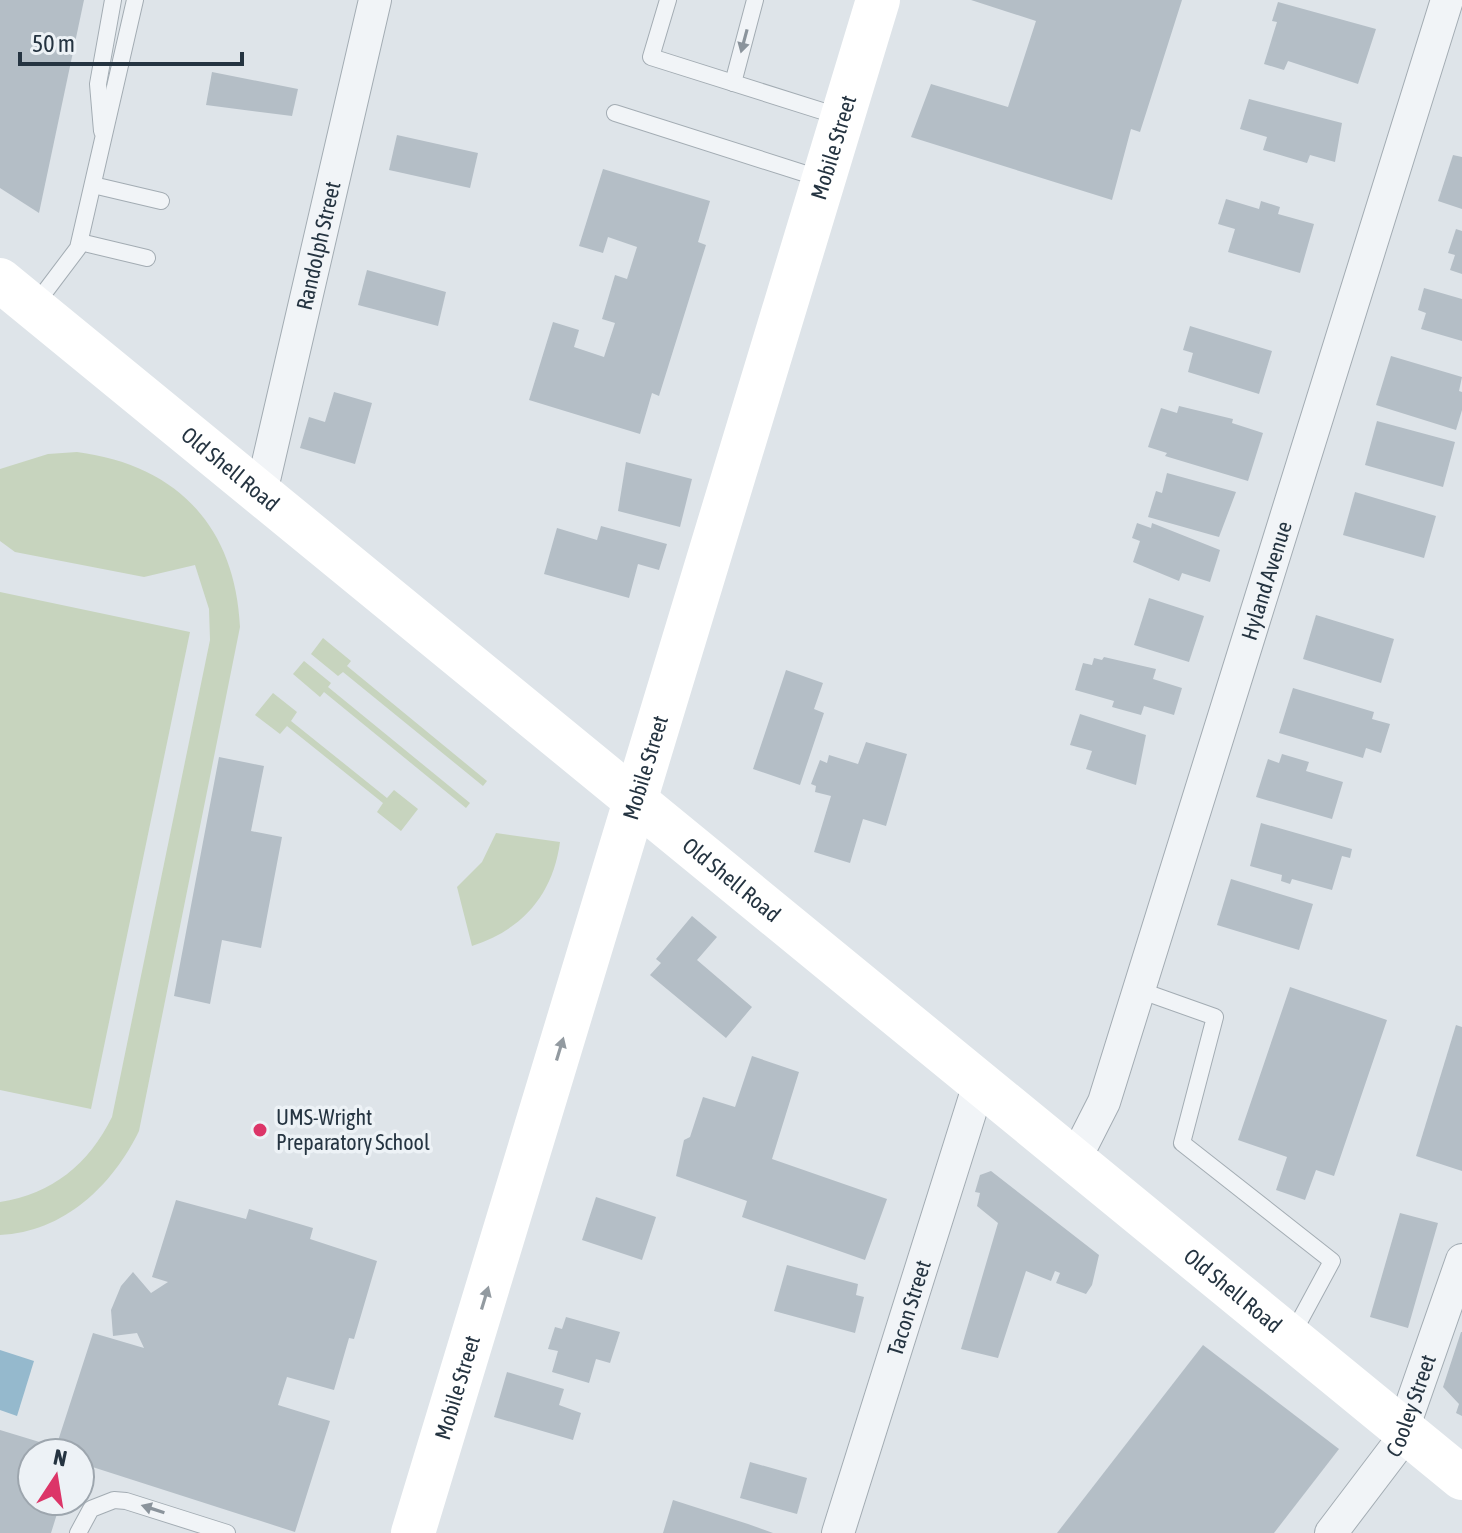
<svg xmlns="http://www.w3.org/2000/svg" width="1462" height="1533" font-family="'Asap Condensed',sans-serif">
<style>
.green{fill:#c7d4be}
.water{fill:#95b9cd}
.building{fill:#b4bec6}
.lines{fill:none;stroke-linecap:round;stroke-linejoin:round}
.lane-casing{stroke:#a3acb3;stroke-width:18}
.street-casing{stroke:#a3acb3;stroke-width:34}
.lane{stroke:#f1f4f7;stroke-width:16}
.street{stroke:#f1f4f7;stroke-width:32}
.secondary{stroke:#fff;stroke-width:44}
.oneway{fill:#8b949c}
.oneway2{fill:#929aa0}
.poi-dot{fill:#dc3568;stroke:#edf2f6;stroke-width:3}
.labels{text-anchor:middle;stroke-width:7;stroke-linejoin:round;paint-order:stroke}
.street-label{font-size:22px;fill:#253441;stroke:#edf2f6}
.poi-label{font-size:22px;fill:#253441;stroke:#edf2f6;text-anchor:start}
</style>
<rect width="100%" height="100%" fill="#dee4e9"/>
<g class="green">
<path d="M77,452C177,465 235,526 240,627L139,1131C112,1186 64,1232 0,1235V1202C52,1194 89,1164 112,1117L210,640L209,609L195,565L144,577L15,552L0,541V469L48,454Z"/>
<path d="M0,592L190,632L91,1109L0,1090Z"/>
<path d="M323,638L351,661L347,666L487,781L483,786L343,672L338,676L311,654Z"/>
<path d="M304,661L331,683L328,687L470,803L466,808L324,692L320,697L293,674Z"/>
<path d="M273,693L297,712L291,721L387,798L394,790L418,809L401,831L377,812L383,803L287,726L280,734L255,715Z"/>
<path d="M496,833L560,842C553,895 522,930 472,946L457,887L482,862Z"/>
</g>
<path class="water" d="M0,1350L34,1361L17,1416L0,1410Z"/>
<g class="building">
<path d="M0,0H84L39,213L0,188Z"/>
<path d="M971,0H1182L1140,132L1131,129L1112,200L911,137L931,84L1008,107L1036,21Z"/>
<path d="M1278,2L1376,29L1358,84L1288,61L1284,70L1264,64L1277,22L1272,21Z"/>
<path d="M212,72L298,89L292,116L206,105Z"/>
<path d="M1249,99L1342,123L1335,162L1310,155L1307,163L1263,150L1267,137L1240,129Z"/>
<path d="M397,135L478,153L470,188L389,170Z"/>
<path d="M1453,155L1462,157V209L1438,201Z"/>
<path d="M603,169L710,201L698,242L706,245L659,396L652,393L640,434L529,400L553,322L579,330L574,347L604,357L615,323L602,319L615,275L627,279L637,247L608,237L603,253L579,246Z"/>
<path d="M1226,199L1259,209L1261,201L1280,207L1278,214L1314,224L1300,273L1228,252L1235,229L1218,224Z"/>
<path d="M1456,229L1462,231V274L1450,270L1455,255L1448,253Z"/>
<path d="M367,270L446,292L438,326L358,305Z"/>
<path d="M1424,288L1462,299V341L1421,329L1426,313L1418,310Z"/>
<path d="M1190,326L1272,351L1259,394L1188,372L1193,353L1183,350Z"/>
<path d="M1391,356L1462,377L1459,391L1462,392V410L1456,430L1376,405Z"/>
<path d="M334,392L372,403L355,464L300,448L309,417L325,422Z"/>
<path d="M1179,406L1233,419L1232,423L1263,433L1248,481L1165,456L1167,453L1148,447L1161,408L1177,413Z"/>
<path d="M1377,421L1455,442L1443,487L1365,465Z"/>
<path d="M626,462L692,479L680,527L618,511Z"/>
<path d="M1167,473L1236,492L1219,537L1148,517L1156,491L1162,493Z"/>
<path d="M1355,492L1436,516L1424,558L1343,535Z"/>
<path d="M1137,523L1151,528L1152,523L1220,550L1210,582L1182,573L1179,581L1133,562L1140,541L1132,538Z"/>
<path d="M601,526L667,544L659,570L638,564L629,598L544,574L557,528L597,540Z"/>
<path d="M1149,598L1204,616L1189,662L1134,645Z"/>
<path d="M1316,615L1394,639L1381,683L1303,659Z"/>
<path d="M1104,657L1156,669L1153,679L1182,688L1174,715L1144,706L1141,715L1112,707L1114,701L1075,690L1083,663L1092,665L1094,658L1102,660Z"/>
<path d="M786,670L823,683L814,709L824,713L800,785L753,769Z"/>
<path d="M1293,688L1374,712L1372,719L1390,724L1381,753L1366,748L1363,758L1279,733Z"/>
<path d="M1080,714L1146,735L1136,785L1086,769L1092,751L1070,745Z"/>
<path d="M866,742L907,754L886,826L863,819L850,863L814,852L831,796L815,792L816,786L811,784L820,760L827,763L829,755L858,764Z"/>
<path d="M1282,754L1309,762L1306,771L1343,782L1332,819L1256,797L1268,759L1279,763Z"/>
<path d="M219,757L264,766L251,831L282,837L261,948L222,940L210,1004L174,996Z"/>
<path d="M1261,823L1352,849L1350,858L1342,856L1332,890L1292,879L1290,884L1281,881L1282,875L1250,866Z"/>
<path d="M1231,879L1313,904L1299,950L1217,925Z"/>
<path d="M692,916L717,937L697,960L752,1007L726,1038L650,975L661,963L656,959Z"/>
<path d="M1290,987L1387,1020L1334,1176L1316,1170L1305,1200L1276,1190L1287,1157L1238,1140Z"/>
<path d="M1456,1025L1462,1027V1171L1416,1156Z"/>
<path d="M752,1056L799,1072L772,1159L887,1199L865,1260L742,1217L747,1201L676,1176L684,1140L690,1137L703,1097L735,1107Z"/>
<path d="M991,1171L1099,1255L1092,1285L1086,1294L1056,1283L1060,1273L1055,1271L1051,1281L1026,1271L998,1358L961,1349L998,1223L977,1206L980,1193L975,1192L980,1175Z"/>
<path d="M596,1197L656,1217L642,1260L582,1240Z"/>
<path d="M176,1200L246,1219L249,1209L313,1228L310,1239L377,1261L354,1339L349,1338L334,1390L287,1377L278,1405L330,1421L295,1532L80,1463V1453H32V1501H61L51,1533H0V1430L56,1447L93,1333L144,1348L137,1333L113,1336L111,1310L121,1286L133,1272L151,1293L168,1282L152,1277Z"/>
<path d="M1400,1213L1438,1223L1408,1328L1370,1317Z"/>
<path d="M787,1265L858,1284L856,1295L864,1297L855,1333L774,1311Z"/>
<path d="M566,1317L620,1332L610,1363L596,1359L589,1383L552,1372L558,1351L548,1349L555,1327L562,1329Z"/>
<path d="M1461,1332H1462V1416L1456,1413L1459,1404L1443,1387Z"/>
<path d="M1203,1345L1339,1449L1274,1533H1057Z"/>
<path d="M507,1372L564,1389L559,1405L581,1413L573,1440L494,1417Z"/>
<path d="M750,1462L807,1478L797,1514L740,1498Z"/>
<path d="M673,1500L748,1524L773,1533H663Z"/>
</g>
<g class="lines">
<g class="lane-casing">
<g id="lane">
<path d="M668,0L651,57L841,117"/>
<path d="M733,83L755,0"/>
<path d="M615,113L822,179"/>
<path d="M102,131L98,84L113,0"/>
<path d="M93,185L161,201"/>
<path d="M80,242L147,258"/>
<path d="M35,305L78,248L135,0"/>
<path d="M1139,990L1215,1017L1182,1143L1332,1261L1292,1335"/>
<path d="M78,1533L91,1509L114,1500L126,1501L227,1533"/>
</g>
</g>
<g class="street-casing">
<g id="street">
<path id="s1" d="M261,493L375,0"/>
<path id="s2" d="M1075,1159L1104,1102L1447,0"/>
<path id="s3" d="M838,1533L980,1081"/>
<path id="s4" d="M1331,1533L1397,1446L1462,1260"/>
</g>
</g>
<use href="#lane" class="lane"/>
<use href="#street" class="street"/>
<g class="secondary">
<path id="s5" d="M0,280L1462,1478"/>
<path id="s6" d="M413,1533L878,0"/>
</g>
</g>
<defs><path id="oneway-solid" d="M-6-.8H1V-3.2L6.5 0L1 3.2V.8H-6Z" transform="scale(2)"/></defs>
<g class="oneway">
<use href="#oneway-solid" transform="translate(744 41) rotate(105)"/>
<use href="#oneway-solid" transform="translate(153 1509) rotate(-162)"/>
</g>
<g class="oneway2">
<use href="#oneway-solid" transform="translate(560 1049) rotate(-73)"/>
<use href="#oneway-solid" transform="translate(485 1298) rotate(-73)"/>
</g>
<circle class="poi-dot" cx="260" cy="1130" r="8"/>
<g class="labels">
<g class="street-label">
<text dy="8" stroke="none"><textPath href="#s6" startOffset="1448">Mobile Street</textPath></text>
<text dy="8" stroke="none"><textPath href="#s1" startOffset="254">Randolph Street</textPath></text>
<text dy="8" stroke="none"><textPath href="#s5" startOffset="298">Old Shell Road</textPath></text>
<text dy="8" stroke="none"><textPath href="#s2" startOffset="610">Hyland Avenue</textPath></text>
<text dy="8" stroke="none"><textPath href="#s6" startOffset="800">Mobile Street</textPath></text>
<text dy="8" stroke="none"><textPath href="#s5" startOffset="946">Old Shell Road</textPath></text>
<text dy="8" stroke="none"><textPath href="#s5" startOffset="1594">Old Shell Road</textPath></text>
<text dy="8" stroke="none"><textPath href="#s3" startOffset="236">Tacon Street</textPath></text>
<text dy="8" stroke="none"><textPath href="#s6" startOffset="152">Mobile Street</textPath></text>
<text dy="8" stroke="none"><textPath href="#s4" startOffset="152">Cooley Street</textPath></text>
</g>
<g class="poi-label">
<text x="276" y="1125">UMS-Wright<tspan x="276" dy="25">Preparatory School</tspan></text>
</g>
</g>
<g transform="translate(56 1477) rotate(12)"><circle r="38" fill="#edf2f6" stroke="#9da6ae" stroke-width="2"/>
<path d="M0-6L14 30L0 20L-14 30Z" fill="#dc3568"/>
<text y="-12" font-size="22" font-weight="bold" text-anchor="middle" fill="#253441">N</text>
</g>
<path d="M20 52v12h222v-12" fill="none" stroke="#253441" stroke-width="4"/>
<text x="32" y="52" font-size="24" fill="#253441" stroke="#edf2f6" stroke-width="6" paint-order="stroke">50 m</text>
</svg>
